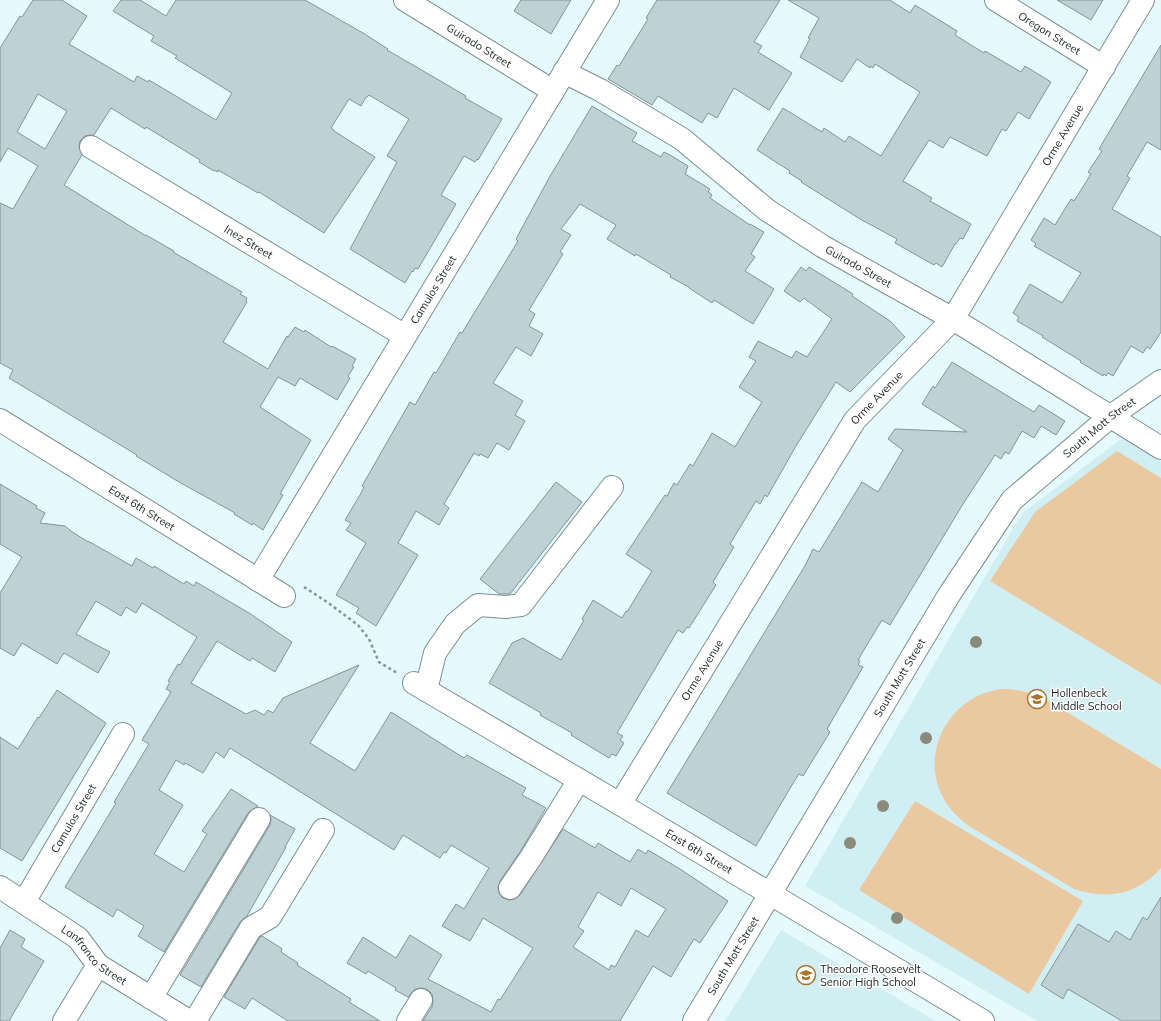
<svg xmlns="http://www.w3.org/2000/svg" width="1161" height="1021" font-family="Mulish,sans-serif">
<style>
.built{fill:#d1eff3}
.green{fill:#eac8a0}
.building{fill:#bed2d5;stroke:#829598;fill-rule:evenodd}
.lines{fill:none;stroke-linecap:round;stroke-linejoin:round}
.minor-casing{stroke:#7c8f91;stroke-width:24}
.path{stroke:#869596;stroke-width:2.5;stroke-dasharray:3 3;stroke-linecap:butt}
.minor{stroke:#fff;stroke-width:22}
.tree{fill:#8b8979}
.labels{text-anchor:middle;stroke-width:3;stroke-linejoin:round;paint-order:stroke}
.street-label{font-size:11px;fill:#212929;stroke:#fff}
.poi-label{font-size:11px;fill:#212929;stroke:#fff;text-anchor:start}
</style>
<rect width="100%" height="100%" fill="#e5fafc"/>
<g class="built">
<path d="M1124,437L1161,462V1021H1037L805,886L1022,513Z"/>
<path d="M781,930L936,1021H725Z"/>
</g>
<g class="green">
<path d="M1117,451L1161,478V685L990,581L1035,512Z"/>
<path d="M1000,689C1015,689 1027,691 1040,696L1161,769V868C1137,895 1107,900 1074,889L969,826C960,819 953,813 947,804C922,768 937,718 974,698C982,693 991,691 1000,689Z"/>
<path d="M915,801L1083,901L1029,994L859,890Z"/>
</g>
<g class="building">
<path d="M33,0H62L87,16L69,44L134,82L137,76L148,82L149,80L216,120L232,93L175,58L177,56L151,41L154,36L113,11L121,0H140L166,16L176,0H305L363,33L388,49L387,50L444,83L466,96L465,98L502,119L478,160L477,159L475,162L464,156L441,195L456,204L418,269L415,268L413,272L412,271L405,283L350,249L397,162L387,156L409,119L369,95L367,97H366L361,106L349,99L331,128L334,130V131L375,157L324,233L259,192L258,193L218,170V172L214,170V171L199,162L200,160L146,127L145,129L111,108L94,135H91L85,136L80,141L79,147L82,155L64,185L146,236V235L174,251L173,252L242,292L240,294L247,298L246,301L247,302L223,342L268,369L287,336L288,337L295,327L304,332L305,330L331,347L332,346L356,359L352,366L354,367L348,376L350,378L337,400L300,378L295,386L278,377L260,407L311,440L280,494L283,495L263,530L253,523L252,525L234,514L235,513L179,482L136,456L137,455L9,378L13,370L0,363V203L13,209L38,166L8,148L0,162V48L20,16L22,17ZM38,94L67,111L45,149L17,132Z"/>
<path d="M521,0H571L551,34L514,11Z"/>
<path d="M657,0H780L754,42L762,46L758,52L792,73L769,110L734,88L717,118L708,113L702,123L658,96L652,105L608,79L617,65L619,66L648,19L646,18Z"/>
<path d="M788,0H890L910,13L915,5L957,31L955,35L984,53L985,51L1021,72L1025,66L1051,82L1029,119L1018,112L1006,131L1002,129L987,156L950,137L943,148L929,140L903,181L932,198L930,201L971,224L963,239L960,238L956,244H955L942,267L936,263L934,265L895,243L897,239L860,219L801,182L802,181L789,173L790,171L757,150L783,108L822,132L824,128L845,142L849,136L881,156L920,92L875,64L873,68L870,66V68L857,59L842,82L800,57L810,39L808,38L819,18Z"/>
<path d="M1057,0H1103L1091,20Z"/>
<path d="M1161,45V150L1147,142L1127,176L1130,178L1112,209L1161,237V332L1150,349L1147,347L1143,353L1131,346L1113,376L1108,373L1106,376L1104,374L1103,376L1080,362L1081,361L1042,337L1043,336L1017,321L1019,317L1013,313L1030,284L1062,303L1081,273L1034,246L1036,244L1031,240L1044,218L1055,225L1071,199L1074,201L1091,174L1088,172L1102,151L1099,149Z"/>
<path d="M592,106L637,133L632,141L661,157L664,152L670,155L688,166L685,174L710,189L708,192L712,195L710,198L750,225V224L764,232L751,254L755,257L745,271L774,289L753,324L714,300L712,303L689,288V287L670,277L671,275L636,254L635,256L607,239L616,225L580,204L561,229L571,235L560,252L563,254L529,310L535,314L529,326L543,334L531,356L516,347L493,383L523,401L515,415L525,421L509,450L497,443L488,458L480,454L479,456L474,453L444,504L449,508L439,525L416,511L398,543L418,555L376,626L356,613L359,608L336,595L366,543L346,530L351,523L345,520L360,495L364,487L362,486L410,402L415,405L434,372L436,373L460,332L462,333L518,241L516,239L549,178Z"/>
<path d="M801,267L806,271L809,267L853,294L852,296L890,321L905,337L850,392L836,382L796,446L767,497L765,495L760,504L756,501L730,544L734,547L713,582L716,585L689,628L687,627L683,633L678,630L617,733L623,736L620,740L624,743L616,756L612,754L609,758L571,735L572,733L540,715L541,713L489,683L512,643L523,638L561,660L584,620L582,619L593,600L622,618L626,611L627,612L652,571L626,554L665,495L667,496L674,483L677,485L690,464L693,466L712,433L735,447L762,402L739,387L756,361L749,357L758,341L792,358L796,351L807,357L832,319L804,298L800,302L784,291Z"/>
<path d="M952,362L1034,412L1039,405L1065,421L1056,435L1041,426L1034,438L1022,431L1009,454L1005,452L1001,459L995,455L963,504L890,625L882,620L858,660L860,661L858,665L863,667L827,729L830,732L803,776L799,774L795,780L756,846L667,793L806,564L813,549L819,552L862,482L878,492L903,450L888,439L895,429L967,432L922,404L933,386L935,388Z"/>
<path d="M556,482L582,502L510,594H499L480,579Z"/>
<path d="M0,484L37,506L36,508L45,513L40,523L65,526L71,531L88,542V541L132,566L136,558L153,568L154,566L184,584L186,581L194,586L196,582L249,613L292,642L275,672L252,658L250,661L217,641L191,683L246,714L255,710L264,715L268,710L273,713L283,698L359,665L310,743L355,771L391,712L464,758L467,755L526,788L522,795L546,808L520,852L500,881L498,887L499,893L503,898L509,900L515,899L520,895L563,829L595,848L598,843L630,862L638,849L646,854L648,850L680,869L728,901L700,943L694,939L671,977L653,966L620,1021H423L432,1007L433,1001L432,994L428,990L422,988L415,989L408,997L395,990L396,988L368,971L366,974L347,963L363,937L396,958L410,935L442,955L428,979L491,1012L498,999L500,1000L533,948L483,918L470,941L442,926L456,904L464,909L489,868L451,845L446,853L444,852L440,858L403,835L394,850L230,748L224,758L216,752L203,773L185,763L184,765L176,760L159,790L183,805L154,854L184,872L207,834L202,831L231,789L258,806L248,813L164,952L138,936L144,926L117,909L113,917L65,887L116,803L114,802L149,744L142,740L171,692L166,689L170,682L168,681L178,664L180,665L197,637L142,603L136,613L126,607L121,616L96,601L76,634L110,652L98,673L64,653L57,664L22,643L14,656L0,648V593L22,557L0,544ZM631,888L666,909L648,937L636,930L615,967L611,965L609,970L573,947L584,931L578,927L598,892L621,906Z"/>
<path d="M57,690L106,723L22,861L0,848V737L18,749L38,717L39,718Z"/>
<path d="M270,815L295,829L285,847H286L247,916L240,922L201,987L180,975L270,825L271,820Z"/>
<path d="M1161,897V1021H1122L1068,989L1063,999L1041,985L1078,924L1109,942L1116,931L1130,940L1143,917L1147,920Z"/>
<path d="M10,930L25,939L21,947L44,961L9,1021H0V948Z"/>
<path d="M262,936L281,948L282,949L281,952L298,963L297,965L351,999L349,1002L380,1021H288L252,998L245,1009L224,997L260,937Z"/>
</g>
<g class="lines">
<g class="minor-casing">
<g id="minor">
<path id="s1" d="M405,0L553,91"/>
<path id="s2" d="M996,0L1104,67"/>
<path id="s3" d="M564,72L600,90L682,139L767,210L822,246L953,319L1161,448"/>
<path id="s4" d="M91,147L405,336"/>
<path id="s5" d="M0,420L284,596"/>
<path id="s6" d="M258,580L608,0"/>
<path id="s7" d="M414,683L620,804L983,1021"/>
<path d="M426,690L435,653L455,624L478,605L506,607L521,605L612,487"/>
<path id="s8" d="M620,804L855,420L953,319L1143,0"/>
<path id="s9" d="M0,887L78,938L98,965L189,1021"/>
<path d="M510,888L530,859L579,780"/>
<path id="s10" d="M24,902L123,734"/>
<path d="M151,998L259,819"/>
<path d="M64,1021L98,965"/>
<path d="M195,1021L251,928L270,917L323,830"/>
<path d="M408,1021L421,1000"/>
<path id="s11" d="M694,1021L949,595L1012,500L1111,416L1161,381"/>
</g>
</g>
<path class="path" d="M304,587L327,602L358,625L369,639L379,662L397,673"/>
<use href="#minor" class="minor"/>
</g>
<g class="tree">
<circle cx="976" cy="642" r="6"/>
<circle cx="926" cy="738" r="6"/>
<circle cx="883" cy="806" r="6"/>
<circle cx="850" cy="843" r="6"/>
<circle cx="897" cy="918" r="6"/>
</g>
<defs>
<g id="school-ring" transform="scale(1)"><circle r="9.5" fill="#fff" stroke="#a8742c" stroke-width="1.5"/><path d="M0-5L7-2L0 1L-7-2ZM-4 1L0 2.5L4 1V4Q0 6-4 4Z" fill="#a8742c"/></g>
</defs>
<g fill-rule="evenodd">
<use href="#school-ring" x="1037" y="699"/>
<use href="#school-ring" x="806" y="975"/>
</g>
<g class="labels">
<g class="street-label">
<text dy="4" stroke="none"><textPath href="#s2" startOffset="63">Oregon Street</textPath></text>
<text dy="4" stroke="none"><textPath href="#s1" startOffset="87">Guirado Street</textPath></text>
<text dy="4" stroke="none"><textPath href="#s8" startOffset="805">Orme Avenue</textPath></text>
<text dy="4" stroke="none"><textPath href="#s4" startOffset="184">Inez Street</textPath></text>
<text dy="4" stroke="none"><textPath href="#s3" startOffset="354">Guirado Street</textPath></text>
<text dy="4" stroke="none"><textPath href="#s6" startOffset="339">Camulos Street</textPath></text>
<text dy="4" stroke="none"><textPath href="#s8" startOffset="481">Orme Avenue</textPath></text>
<text dy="4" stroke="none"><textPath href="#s11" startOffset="724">South Mott Street</textPath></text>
<text dy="4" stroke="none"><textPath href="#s5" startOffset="167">East 6th Street</textPath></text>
<text dy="4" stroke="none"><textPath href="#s8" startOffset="157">Orme Avenue</textPath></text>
<text dy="4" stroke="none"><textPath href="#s11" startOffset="400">South Mott Street</textPath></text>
<text dy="4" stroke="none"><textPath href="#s10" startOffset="97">Camulos Street</textPath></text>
<text dy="4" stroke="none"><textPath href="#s7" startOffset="331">East 6th Street</textPath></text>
<text dy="4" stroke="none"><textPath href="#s9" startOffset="117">Lanfranco Street</textPath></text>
<text dy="4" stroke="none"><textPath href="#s11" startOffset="76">South Mott Street</textPath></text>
</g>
<g class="poi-label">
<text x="1051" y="697">Hollenbeck<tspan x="1051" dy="13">Middle School</tspan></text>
<text x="820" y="973">Theodore Roosevelt<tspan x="820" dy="13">Senior High School</tspan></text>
</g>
</g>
</svg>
